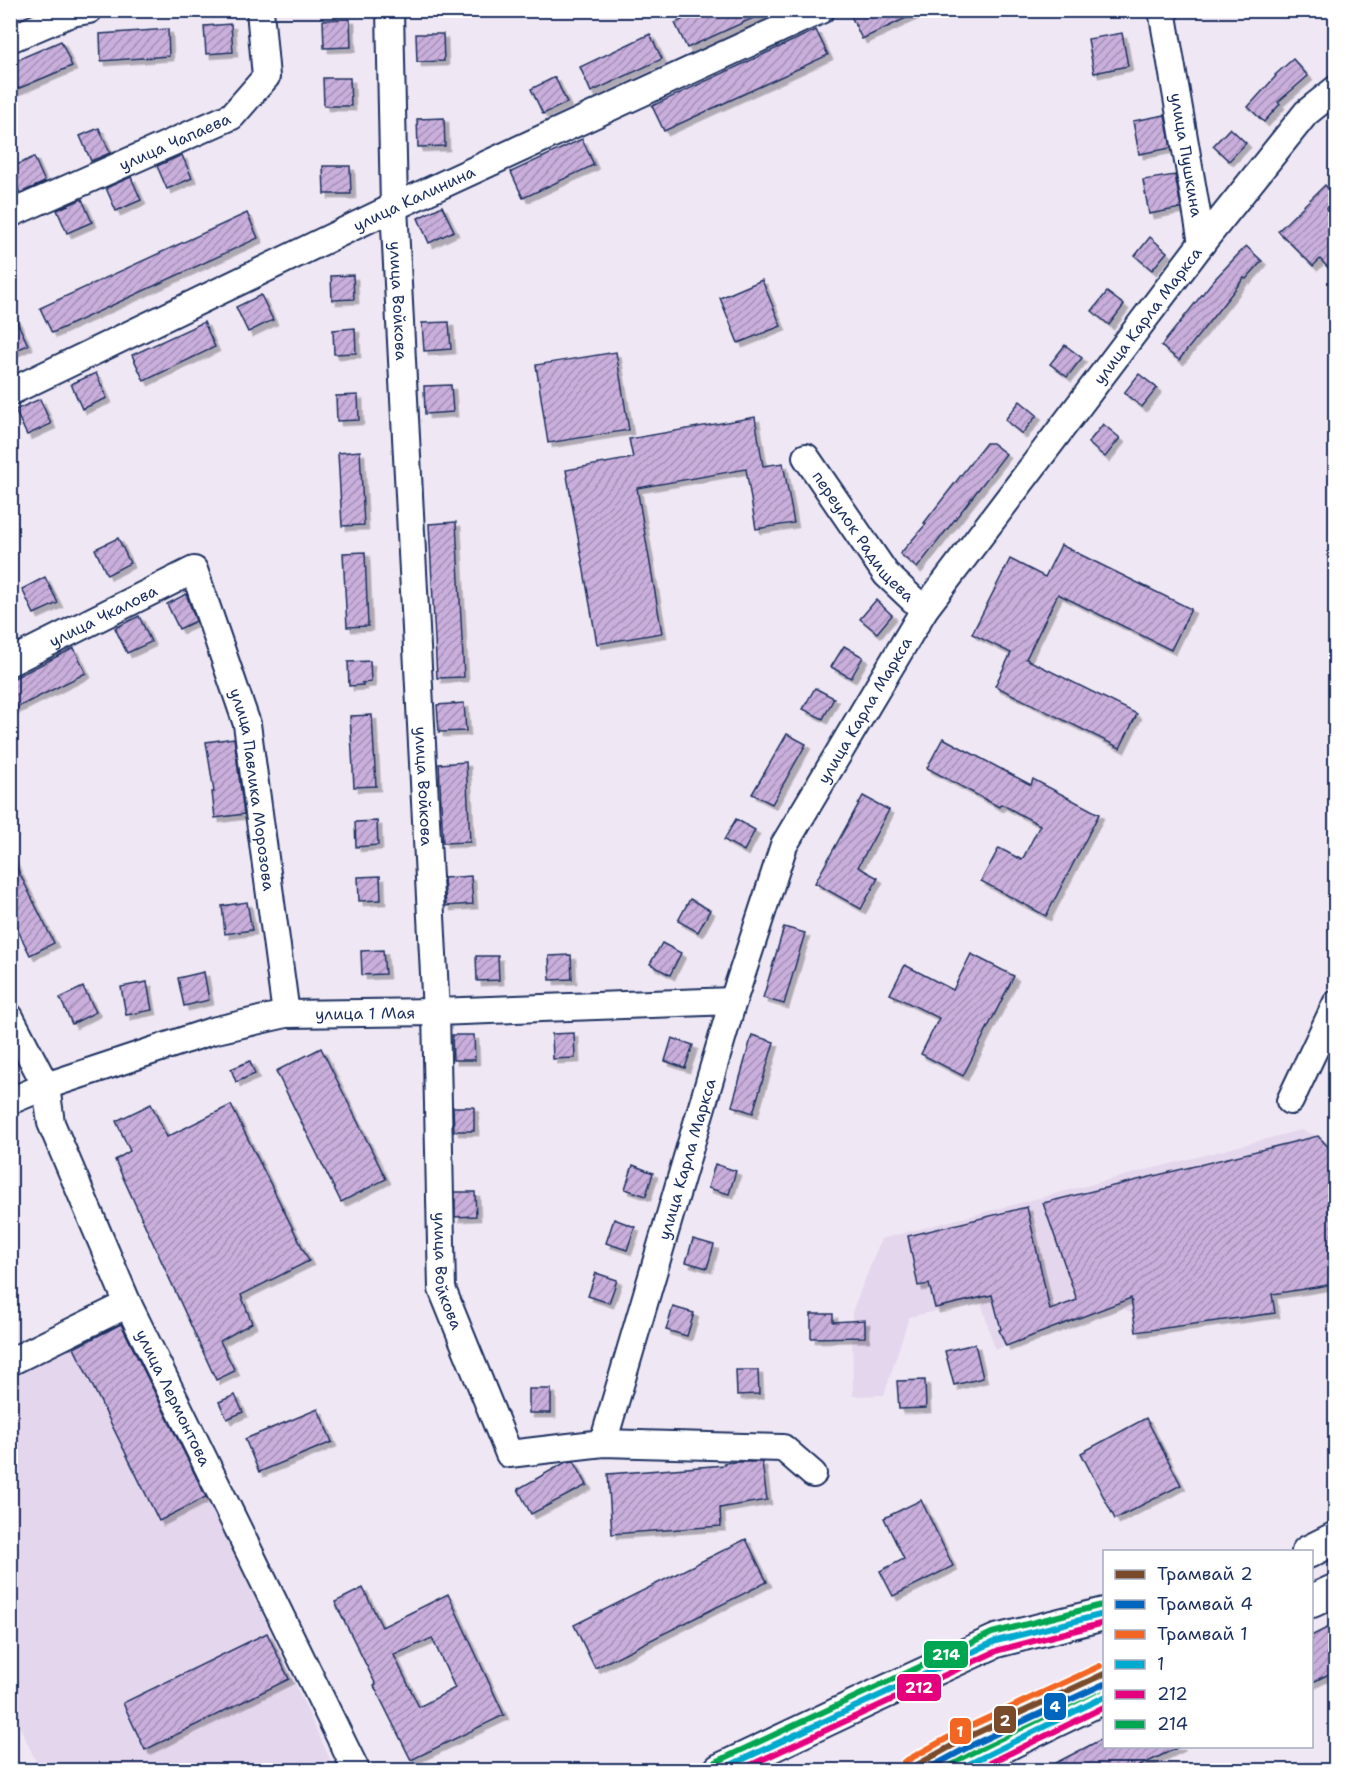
<svg xmlns="http://www.w3.org/2000/svg" width="1346" height="1781" font-family="'Shantell Sans',sans-serif">
<style>
.built{fill:#e4d6ed}
.building{fill:url(#building-hatch);stroke:#1b2f5e;stroke-width:1.5;fill-rule:evenodd;filter:url(#shadow)}
.lines{fill:none;stroke-linecap:round;stroke-linejoin:round}
.minor-casing{stroke:#1b2f5e;stroke-width:30}
.major-casing{stroke:#1b2f5e;stroke-width:36}
.minor{stroke:#fff;stroke-width:26}
.major{stroke:#fff;stroke-width:32}
.bus-1-casing{stroke:#fff;stroke-width:10}
.bus-2-casing{stroke:#fff;stroke-width:10}
.bus-3-casing{stroke:#fff;stroke-width:10}
.bus-1{stroke:#00a9ce;stroke-width:6}
.bus-2{stroke:#e5007d;stroke-width:6}
.bus-3{stroke:#00a651;stroke-width:6}
.tram-1-casing{stroke:#fff;stroke-width:10}
.tram-2-casing{stroke:#fff;stroke-width:10}
.tram-3-casing{stroke:#fff;stroke-width:10}
.tram-1{stroke:#7a4b2a;stroke-width:6}
.tram-2{stroke:#0065bd;stroke-width:6}
.tram-3{stroke:#f26522;stroke-width:6}
.labels{text-anchor:middle;stroke-width:4.5;stroke-linejoin:round;paint-order:stroke}
.street-label{font-size:16px;fill:#1b2f5e;stroke:#fff}
.line-badge{stroke:#fff;stroke-width:2}
.badge-label{font-size:16px;text-anchor:middle;font-weight:bold;fill:#fff}
</style>
<defs>
<pattern id="building-hatch" width="6" height="6" patternUnits="userSpaceOnUse" patternTransform="scale(1.5)"><rect width="6" height="6" fill="#caafdc"/><path d="M-1 1l2-2M0 6l6-6M5 7l2-2" fill="none" stroke="#a38fb6"/></pattern>
<filter id="shadow"><feDropShadow dx="4.5" dy="4.5" stdDeviation="0" flood-color="#0004"/></filter>
</defs>
<rect width="100%" height="100%" fill="#efe7f4"/>
<filter id="ink" filterUnits="userSpaceOnUse"><feTurbulence type="fractalNoise" baseFrequency=".0167" numOctaves="2"/><feDisplacementMap in="SourceGraphic" scale="12" xChannelSelector="R" yChannelSelector="G"/><feConvolveMatrix kernelMatrix="1 2 1 2 8 2 1 2 1" color-interpolation-filters="sRGB"/></filter>
<g filter="url(#ink)">
<g class="built">
<path d="M1301,1130L1318,1136L1335,1149V1284L1272,1296L1133,1313L1115,1305L995,1350L981,1301L909,1317L884,1395L853,1396L852,1312L881,1239Z"/>
<path d="M123,1315L335,1770H40L11,1708V1370Z"/>
</g>
<g class="building">
<path d="M702,10H771L687,48L675,23Z"/>
<path d="M858,10H923L862,39L850,14Z"/>
<path d="M350,19L351,47L324,48L323,20Z"/>
<path d="M231,24L233,52L206,54L204,26Z"/>
<path d="M168,29L169,56L101,61L100,34Z"/>
<path d="M816,30L828,55L664,131L652,106Z"/>
<path d="M1122,33L1128,66L1094,73L1088,39Z"/>
<path d="M416,34H443L444,61L417,62Z"/>
<path d="M650,34L662,59L591,92L580,67Z"/>
<path d="M61,41L72,66L10,92V63Z"/>
<path d="M1293,59L1308,76L1278,102L1280,104L1264,122L1248,107L1276,76L1275,75Z"/>
<path d="M555,77L567,103L543,114L531,89Z"/>
<path d="M323,78H350L351,106H324Z"/>
<path d="M1165,115L1171,148L1139,154L1133,121Z"/>
<path d="M444,118L445,146L418,147L417,119Z"/>
<path d="M99,128L110,153L91,161L80,136Z"/>
<path d="M1230,128L1246,143L1229,161L1213,146Z"/>
<path d="M582,139L594,165L523,198L511,172Z"/>
<path d="M182,155L192,178L167,189L157,166Z"/>
<path d="M34,157L45,182L20,193L10,172V168Z"/>
<path d="M323,166H350L351,194H324Z"/>
<path d="M1175,175L1181,208L1149,214L1143,180Z"/>
<path d="M131,177L141,200L116,211L106,188Z"/>
<path d="M1325,185L1335,196V200L1327,209L1335,218V275L1320,259L1313,266L1278,231Z"/>
<path d="M82,199L92,222L67,233L57,210Z"/>
<path d="M442,206L454,231L429,243L418,218Z"/>
<path d="M247,213L258,238L52,333L40,308Z"/>
<path d="M1150,237L1167,252L1152,270L1135,256Z"/>
<path d="M1246,246L1262,261L1246,279L1244,278L1179,360L1161,346L1212,282Z"/>
<path d="M353,275L354,299L332,300L331,276Z"/>
<path d="M762,280L781,326L738,343L720,298Z"/>
<path d="M1107,292L1124,305L1109,325L1092,311Z"/>
<path d="M261,295L273,320L248,332L236,307Z"/>
<path d="M10,307L28,345L10,353Z"/>
<path d="M204,322L215,347L144,381L132,355Z"/>
<path d="M449,322L451,349L424,351L422,323Z"/>
<path d="M355,328L356,353L334,354L333,330Z"/>
<path d="M1065,345L1082,358L1067,377L1050,364Z"/>
<path d="M616,352L629,430L548,443L536,365Z"/>
<path d="M96,373L107,398L82,409L71,384Z"/>
<path d="M1139,374L1157,388L1142,407L1124,393Z"/>
<path d="M451,385L453,412L425,414L424,386Z"/>
<path d="M358,395L359,420L337,421L336,396Z"/>
<path d="M40,399L51,424L27,435L15,410Z"/>
<path d="M1020,401L1037,415L1022,434L1005,420Z"/>
<path d="M755,417L763,466L783,463L794,523L756,529L746,469L637,488L662,633L597,644L566,470L633,458L629,439Z"/>
<path d="M1103,424L1120,438L1105,457L1088,443Z"/>
<path d="M986,443H992L1006,454L917,568L900,554L926,524L924,523Z"/>
<path d="M360,451L364,525L342,526L338,453Z"/>
<path d="M456,522L464,677L437,678L429,524Z"/>
<path d="M118,538L130,563L107,575L95,549Z"/>
<path d="M1061,545L1191,609L1171,650L1058,594L1026,659L1137,714L1120,748L995,686L1011,653L972,634L1010,559L1045,577Z"/>
<path d="M365,552L368,626L347,627L343,553Z"/>
<path d="M45,577L58,603L34,614L22,589Z"/>
<path d="M186,594L196,621L179,629L167,604Z"/>
<path d="M876,600L892,615L877,633L860,619Z"/>
<path d="M139,616L151,642L127,653L115,628Z"/>
<path d="M844,646L863,657L851,678L831,667Z"/>
<path d="M74,648L86,673L10,711V680Z"/>
<path d="M370,661L371,682L362,683L363,685L349,686L348,662Z"/>
<path d="M815,688L834,698L823,719L803,709Z"/>
<path d="M464,703L466,731L439,732L437,705Z"/>
<path d="M372,715L376,786L354,787L350,716Z"/>
<path d="M787,734L806,744L772,804L752,794Z"/>
<path d="M234,738L244,814L215,818L212,792H214L206,742Z"/>
<path d="M943,738L1031,785L1033,779L1099,814L1046,916L981,881L999,848L1022,860L1040,825L1001,804L999,807L927,768Z"/>
<path d="M466,762L470,842L443,843L439,764Z"/>
<path d="M863,796L889,810L858,867L878,878L861,909L815,883Z"/>
<path d="M736,819L755,830L744,851L724,840Z"/>
<path d="M377,821L378,845L356,847L355,822Z"/>
<path d="M10,854L54,943L30,955L10,914Z"/>
<path d="M380,876L381,900L359,901L358,877Z"/>
<path d="M471,876L473,904L446,906L444,878Z"/>
<path d="M690,899L710,910L698,932L678,921Z"/>
<path d="M247,902L252,930L225,934L222,906Z"/>
<path d="M784,927L805,933L784,1004L763,998Z"/>
<path d="M662,943L681,953L670,975L650,964Z"/>
<path d="M383,950L385,974L362,975L361,951Z"/>
<path d="M971,954L1014,976L963,1076L921,1054L939,1018L890,994L905,965L953,990Z"/>
<path d="M571,955L572,979L550,980L549,956Z"/>
<path d="M476,956H498L499,980L477,981Z"/>
<path d="M204,972L209,1000L184,1006L178,978Z"/>
<path d="M147,982L152,1010L126,1015L121,987Z"/>
<path d="M83,987L96,1012L72,1024L60,998Z"/>
<path d="M574,1033L575,1058L553,1059L552,1034Z"/>
<path d="M452,1035H474L475,1060H453Z"/>
<path d="M752,1035L774,1042L753,1113L732,1106Z"/>
<path d="M672,1038L693,1045L685,1068L665,1061Z"/>
<path d="M321,1048L386,1179L341,1202L276,1071Z"/>
<path d="M250,1061L255,1074L236,1082L231,1069Z"/>
<path d="M151,1104L167,1137L231,1105L309,1261L241,1295L252,1323L220,1341L235,1371L216,1380L115,1160L130,1151L116,1121Z"/>
<path d="M453,1107H474V1131H454Z"/>
<path d="M1318,1136L1335,1154V1284L1272,1294L1275,1313L1136,1332L1131,1298L1006,1346L999,1330L1001,1329L992,1295L935,1308L929,1284L918,1286L908,1236L1027,1207L1050,1310L1077,1300L1043,1203Z"/>
<path d="M715,1164L736,1171L729,1194L708,1188Z"/>
<path d="M633,1165L653,1173L646,1196L625,1189Z"/>
<path d="M455,1192H475L476,1216L455,1217Z"/>
<path d="M614,1219L635,1227L627,1250L606,1243Z"/>
<path d="M693,1239L714,1245L707,1268L686,1262Z"/>
<path d="M596,1273L617,1280L609,1303L588,1296Z"/>
<path d="M673,1307L694,1313L687,1336L666,1330Z"/>
<path d="M811,1314H833V1322L865,1320V1337L811,1338Z"/>
<path d="M121,1324L206,1497L159,1521L74,1348Z"/>
<path d="M975,1344L983,1378L954,1385L945,1351Z"/>
<path d="M736,1370H758L759,1394L737,1395Z"/>
<path d="M925,1380L926,1408L899,1409L897,1381Z"/>
<rect x="529" y="1389" width="22" height="24"/>
<path d="M235,1395L243,1412L227,1419L219,1402Z"/>
<path d="M318,1409L332,1442L259,1472L245,1439Z"/>
<path d="M1146,1418L1181,1485L1115,1519L1081,1453Z"/>
<path d="M574,1461L587,1485L531,1514L518,1489L566,1462Z"/>
<path d="M735,1462H762L767,1500L720,1508L721,1526L612,1534L608,1474L725,1465L724,1463Z"/>
<path d="M921,1500L953,1566L893,1596L880,1571L904,1559L884,1518Z"/>
<path d="M746,1539L767,1582L595,1668L574,1625Z"/>
<path d="M363,1588L382,1627L448,1594L504,1715L411,1760L374,1686L376,1685L335,1602ZM432,1638L455,1688L419,1707L394,1655Z"/>
<path d="M1335,1624V1671L1311,1683V1636Z"/>
<path d="M267,1633L289,1679L145,1750L123,1703Z"/>
<path d="M1104,1738V1746H1181L1131,1770H1042Z"/>
</g>
<g class="lines">
<g class="minor-casing">
<g id="minor">
<path id="s1" d="M390,10L394,207L436,1012L442,1289L509,1454L603,1443L783,1448L813,1474"/>
<path id="s2" d="M1162,10L1202,243"/>
<path d="M10,39L71,13L89,10"/>
<path id="s3" d="M10,214L232,116L266,77L260,10"/>
<path id="s4" d="M10,392L394,207L821,10"/>
<path id="s5" d="M806,457L886,574L924,610"/>
<path id="s6" d="M10,662L194,570L247,724L286,1014"/>
<path id="s7" d="M10,1017L46,1086L51,1123L128,1304L356,1770"/>
<path id="s8" d="M10,1101L46,1086L212,1031L286,1014L436,1012L733,1001"/>
<path d="M1290,1101L1336,1004"/>
<path d="M10,1362L128,1304"/>
<path id="s9" d="M603,1443L733,1001L784,845L924,610L1202,243L1306,113L1336,89"/>
</g>
</g>
<g class="major-casing">
<g id="major">
<path d="M1308,1552L1336,1538"/>
<path d="M1312,1601L1336,1590"/>
<path d="M720,1770L872,1698L996,1641L1104,1614"/>
<path d="M957,1770L1015,1740L1104,1697"/>
</g>
</g>
<use href="#minor" class="minor"/>
<use href="#major" class="major"/>
<g class="bus-1-casing">
<g id="bus-1">
<path d="M720,1770L996,1641L1104,1614"/>
<path d="M957,1770L1104,1697"/>
</g>
</g>
<g class="bus-2-casing">
<g id="bus-2">
<path d="M740,1770L999,1650L1104,1623"/>
<path d="M976,1770L1104,1707"/>
</g>
</g>
<g class="bus-3-casing">
<g id="bus-3">
<path d="M716,1762L992,1633L1102,1605"/>
<path d="M953,1762L1100,1689"/>
</g>
</g>
<use href="#bus-1" class="bus-1"/>
<use href="#bus-2" class="bus-2"/>
<use href="#bus-3" class="bus-3"/>
<g class="tram-1-casing">
<path id="tram-1" d="M908,1770L968,1737L1104,1674"/>
</g>
<g class="tram-2-casing">
<path id="tram-2" d="M926,1770L972,1745L1104,1684"/>
</g>
<g class="tram-3-casing">
<path id="tram-3" d="M904,1762L964,1729L1100,1666"/>
</g>
<use href="#tram-1" class="tram-1"/>
<use href="#tram-2" class="tram-2"/>
<use href="#tram-3" class="tram-3"/>
</g>
</g>
<g class="labels">
<g class="street-label">
<text dy="6" stroke="none"><textPath href="#s3" startOffset="180">улица Чапаева</textPath></text>
<text dy="6" stroke="none"><textPath href="#s2" startOffset="147">улица Пушкина</textPath></text>
<text dy="6" stroke="none"><textPath href="#s4" startOffset="448">улица Калинина</textPath></text>
<text dy="6" stroke="none"><textPath href="#s1" startOffset="291">улица Войкова</textPath></text>
<text dy="6" stroke="none"><textPath href="#s9" startOffset="1268">улица Карла Маркса</textPath></text>
<text dy="6" stroke="none"><textPath href="#s5" startOffset="98">переулок Радищева</textPath></text>
<text dy="6" stroke="none"><textPath href="#s6" startOffset="104">улица Чкалова</textPath></text>
<text dy="6" stroke="none"><textPath href="#s9" startOffset="782">улица Карла Маркса</textPath></text>
<text dy="6" stroke="none"><textPath href="#s1" startOffset="777">улица Войкова</textPath></text>
<text dy="6" stroke="none"><textPath href="#s6" startOffset="434">улица Павлика Морозова</textPath></text>
<text dy="6" stroke="none"><textPath href="#s8" startOffset="369">улица 1 Мая</textPath></text>
<text dy="6" stroke="none"><textPath href="#s9" startOffset="296">улица Карла Маркса</textPath></text>
<text dy="6" stroke="none"><textPath href="#s1" startOffset="1263">улица Войкова</textPath></text>
<text dy="6" stroke="none"><textPath href="#s7" startOffset="416">улица Лермонтова</textPath></text>
</g>
</g>
<g class="line-badge">
<rect x="923" y="1640" width="46" height="29" rx="6" fill="#00a651"/>
<rect x="896" y="1673" width="46" height="29" rx="6" fill="#e5007d"/>
<rect x="1043" y="1692" width="24" height="29" rx="6" fill="#0065bd"/>
<rect x="993" y="1705" width="24" height="29" rx="6" fill="#7a4b2a"/>
<rect x="949" y="1717" width="23" height="28" rx="6" fill="#f26522"/>
</g>
<g class="badge-label">
<text x="946" y="1660">214</text>
<text x="919" y="1693">212</text>
<text x="1055" y="1712">4</text>
<text x="1005" y="1726">2</text>
<text x="960" y="1737">1</text>
</g>
<rect width="1346" height="1781" fill="none" stroke="#fff" stroke-width="36"/>
<rect x="18" y="18" width="1310" height="1745" fill="none" stroke="#1b2f5e" stroke-width="2" filter="url(#ink)"/>
<rect x="1103" y="1550" width="210" height="198" fill="#ffffff" stroke="#a4acbf" stroke-width="1.5"/>
<rect x="1115" y="1570" width="30" height="9" fill="#7a4b2a" stroke="#a4acbf" stroke-width="1.5"/>
<text x="1157" y="1580" font-size="18" fill="#1b2f5e">Трамвай 2</text>
<rect x="1115" y="1600" width="30" height="9" fill="#0065bd" stroke="#a4acbf" stroke-width="1.5"/>
<text x="1157" y="1610" font-size="18" fill="#1b2f5e">Трамвай 4</text>
<rect x="1115" y="1630" width="30" height="9" fill="#f26522" stroke="#a4acbf" stroke-width="1.5"/>
<text x="1157" y="1640" font-size="18" fill="#1b2f5e">Трамвай 1</text>
<rect x="1115" y="1660" width="30" height="9" fill="#00a9ce" stroke="#a4acbf" stroke-width="1.5"/>
<text x="1157" y="1670" font-size="18" fill="#1b2f5e">1</text>
<rect x="1115" y="1690" width="30" height="9" fill="#e5007d" stroke="#a4acbf" stroke-width="1.5"/>
<text x="1157" y="1700" font-size="18" fill="#1b2f5e">212</text>
<rect x="1115" y="1720" width="30" height="9" fill="#00a651" stroke="#a4acbf" stroke-width="1.5"/>
<text x="1157" y="1730" font-size="18" fill="#1b2f5e">214</text>
</svg>
